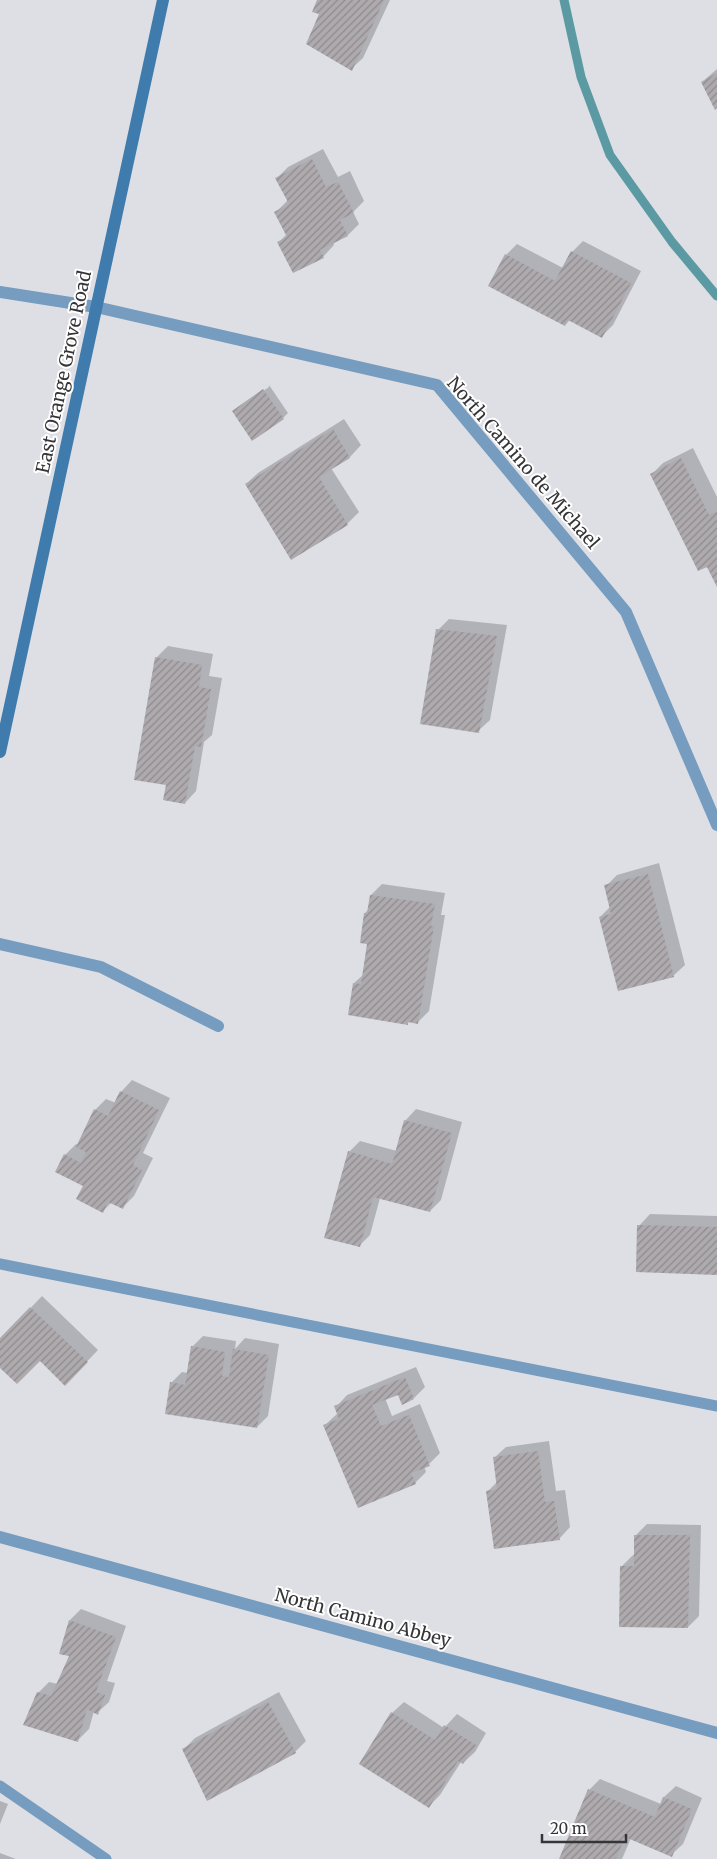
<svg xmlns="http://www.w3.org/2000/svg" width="717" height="1859" font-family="Merriweather,serif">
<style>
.shadow{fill:#0003}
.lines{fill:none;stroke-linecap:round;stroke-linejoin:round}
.stream{stroke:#5c9aa3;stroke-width:9}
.building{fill:url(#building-hatch)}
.lane{stroke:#769cbf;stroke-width:11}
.street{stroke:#769cbf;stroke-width:12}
.secondary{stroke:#3f7bac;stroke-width:12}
.labels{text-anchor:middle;stroke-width:4;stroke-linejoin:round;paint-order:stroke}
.street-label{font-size:18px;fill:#353538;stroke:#fff}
</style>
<defs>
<pattern id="building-hatch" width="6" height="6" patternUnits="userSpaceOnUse" patternTransform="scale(1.25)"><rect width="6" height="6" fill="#aeaaae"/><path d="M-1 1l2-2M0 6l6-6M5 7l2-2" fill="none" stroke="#8e8b8f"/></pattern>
</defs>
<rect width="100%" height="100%" fill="#dddfe5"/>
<g class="shadow">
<path d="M319,0H390L363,58L351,69L321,13Z"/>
<path d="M717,69V107L702,82Z"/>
<path d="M323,149L338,177L350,171L364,201L353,212L359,224L348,235L333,242L334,245L323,257L279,242L287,234L276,212L288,200L277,178L288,167Z"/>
<path d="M583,241L641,271L613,325L602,336L570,320L565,325L506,255L517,244L563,268L572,252Z"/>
<path d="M269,385L288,413L283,418L237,409L269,387Z"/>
<path d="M344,419L361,445L350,457L331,468L359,512L347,524L292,558L246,484L258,473Z"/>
<path d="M693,448L717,497V584L652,474L663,463Z"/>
<path d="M449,619L507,625L490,720L478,731L438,630Z"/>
<path d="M168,646L213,654L209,676L222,678L212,735L204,742L196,791L185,803L168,784L156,658Z"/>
<path d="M659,863L685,965L673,976L600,917L611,906L606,886L617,875Z"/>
<path d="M382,884L445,893L441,915H445L429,1011L418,1022L410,1021L407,1024L354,983L364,974L369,943L365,913L368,910L371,895Z"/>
<path d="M132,1080L170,1098L143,1153L153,1158L134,1196L123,1207L112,1202L103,1211L65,1155L76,1144L78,1145L95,1110L106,1099L116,1103L121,1092Z"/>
<path d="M416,1109L462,1122L441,1200L430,1211L380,1198L370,1235L359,1246L349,1152L360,1141L397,1151L405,1121Z"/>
<path d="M650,1214L717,1216V1273L639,1226Z"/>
<path d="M42,1296L98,1350L76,1373L40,1360L0,1367V1340Z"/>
<path d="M203,1336L236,1341L235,1349L245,1338L279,1344L268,1416L257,1427L171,1383L182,1372L188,1373L192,1347Z"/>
<path d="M416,1367L425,1387L414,1398L398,1393L385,1398L392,1416L420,1404L440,1453L429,1464L424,1466L426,1472L415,1483L325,1425L338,1413L336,1407L347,1395Z"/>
<path d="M549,1441L556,1491L565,1490L570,1527L559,1539L488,1491L498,1481L494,1458L506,1447Z"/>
<path d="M647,1524L701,1525L699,1616L688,1627L622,1566L633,1555H635L636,1535Z"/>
<path d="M81,1609L126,1626L107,1681L115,1683L109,1702L97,1713L94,1711L89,1729L77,1741L38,1693L49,1682L58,1684L71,1655L61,1654L70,1620Z"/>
<path d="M279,1692L306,1741L295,1752L184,1749L195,1738Z"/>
<path d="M404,1702L444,1728L457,1714L486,1733L475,1752L463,1763L461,1762L440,1795L429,1806L392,1713Z"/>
<path d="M600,1779L661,1804L664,1797L676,1786L702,1798L683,1844L671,1855L631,1838L622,1859H560L589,1790Z"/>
<path d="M0,1801L8,1804L0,1824Z"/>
<path d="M0,1853L16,1859H0Z"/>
</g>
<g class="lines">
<path class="stream" d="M564,0L581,77L610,155L672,242L717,296"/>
</g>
<g class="building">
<path d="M317,0H384L352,71L306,44L319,14L312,12Z"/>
<path d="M717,73V108L715,110L701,82Z"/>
<path d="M312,159L326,187L338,182L354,213L340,220L348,236L320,250L324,258L293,273L277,242L287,237L274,212L289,204L275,178Z"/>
<path d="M571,251L631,283L602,338L568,320L565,326L488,286L505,254L555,281Z"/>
<path d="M263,389L284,419L252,441L232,411Z"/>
<path d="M333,429L350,458L319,477L348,525L291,560L245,484Z"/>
<path d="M681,458L709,515L717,511V587L707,567L698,571L650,474Z"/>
<path d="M436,629L497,636L479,733L420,724Z"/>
<path d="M155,657L202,665L199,687L211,689L201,747L195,746L185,804L163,800L166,785L134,780Z"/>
<path d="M648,874L674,977L618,991L599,917L611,914L604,885Z"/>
<path d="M370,895L435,904L431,926H434L418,1024L408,1022V1025L348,1015L353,983L361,984L367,944L360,943L364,913H367Z"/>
<path d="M120,1091L159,1110L133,1165L142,1170L123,1209L108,1202L103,1213L76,1199L83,1186L55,1172L64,1154L81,1163L86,1152L76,1147L94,1109L108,1116Z"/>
<path d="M404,1120L452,1133L430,1212L373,1197L360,1247L324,1238L348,1151L392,1164Z"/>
<path d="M637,1225L717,1227V1275L636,1272Z"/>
<path d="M30,1307L88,1362L65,1386L40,1361L17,1384L0,1368V1338Z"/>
<path d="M191,1346L225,1352L222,1376L229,1377L233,1349L269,1355L257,1428L165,1414L170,1382L185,1385Z"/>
<path d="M405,1377L414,1399L402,1405L398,1395L372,1405L381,1426L409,1415L430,1466L411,1473L416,1484L358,1508L323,1425L339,1419L334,1406Z"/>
<path d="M538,1451L545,1502L554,1501L560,1540L494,1549L486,1491L497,1489L493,1457Z"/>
<path d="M634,1535H690L688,1628L619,1627L620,1566H634Z"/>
<path d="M69,1620L116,1637L96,1692L105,1695L98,1715L87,1709L78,1742L23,1725L37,1692L51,1696L69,1656L59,1654Z"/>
<path d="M268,1702L296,1753L207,1801L182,1749Z"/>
<path d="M391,1712L435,1740L444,1725L476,1745L463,1764L458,1761L429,1808L359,1764Z"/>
<path d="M588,1789L655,1817L663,1797L692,1809L672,1857L625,1837L616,1859H559Z"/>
</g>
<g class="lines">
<g class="lane">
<path d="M0,1264L717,1406"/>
<path d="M0,1786L106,1859"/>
</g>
<g class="street">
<path d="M0,292L96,307L437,385L626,612L717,825"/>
<path d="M0,944L101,967L218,1026"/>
<path d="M0,1537L717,1733"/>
</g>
<path class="secondary" d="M0,752L163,0"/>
</g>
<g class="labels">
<g class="street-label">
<text transform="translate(64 372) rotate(-78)" y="6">East Orange Grove Road</text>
<text transform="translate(523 463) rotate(49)" y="6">North Camino de Michael</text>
<text transform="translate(363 1618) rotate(15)" y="6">North Camino Abbey</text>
</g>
</g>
<path d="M542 1834v8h84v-8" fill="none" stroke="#353538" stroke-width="2.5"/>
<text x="550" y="1834" font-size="15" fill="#353538" stroke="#ffffff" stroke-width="4" paint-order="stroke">20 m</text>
</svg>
